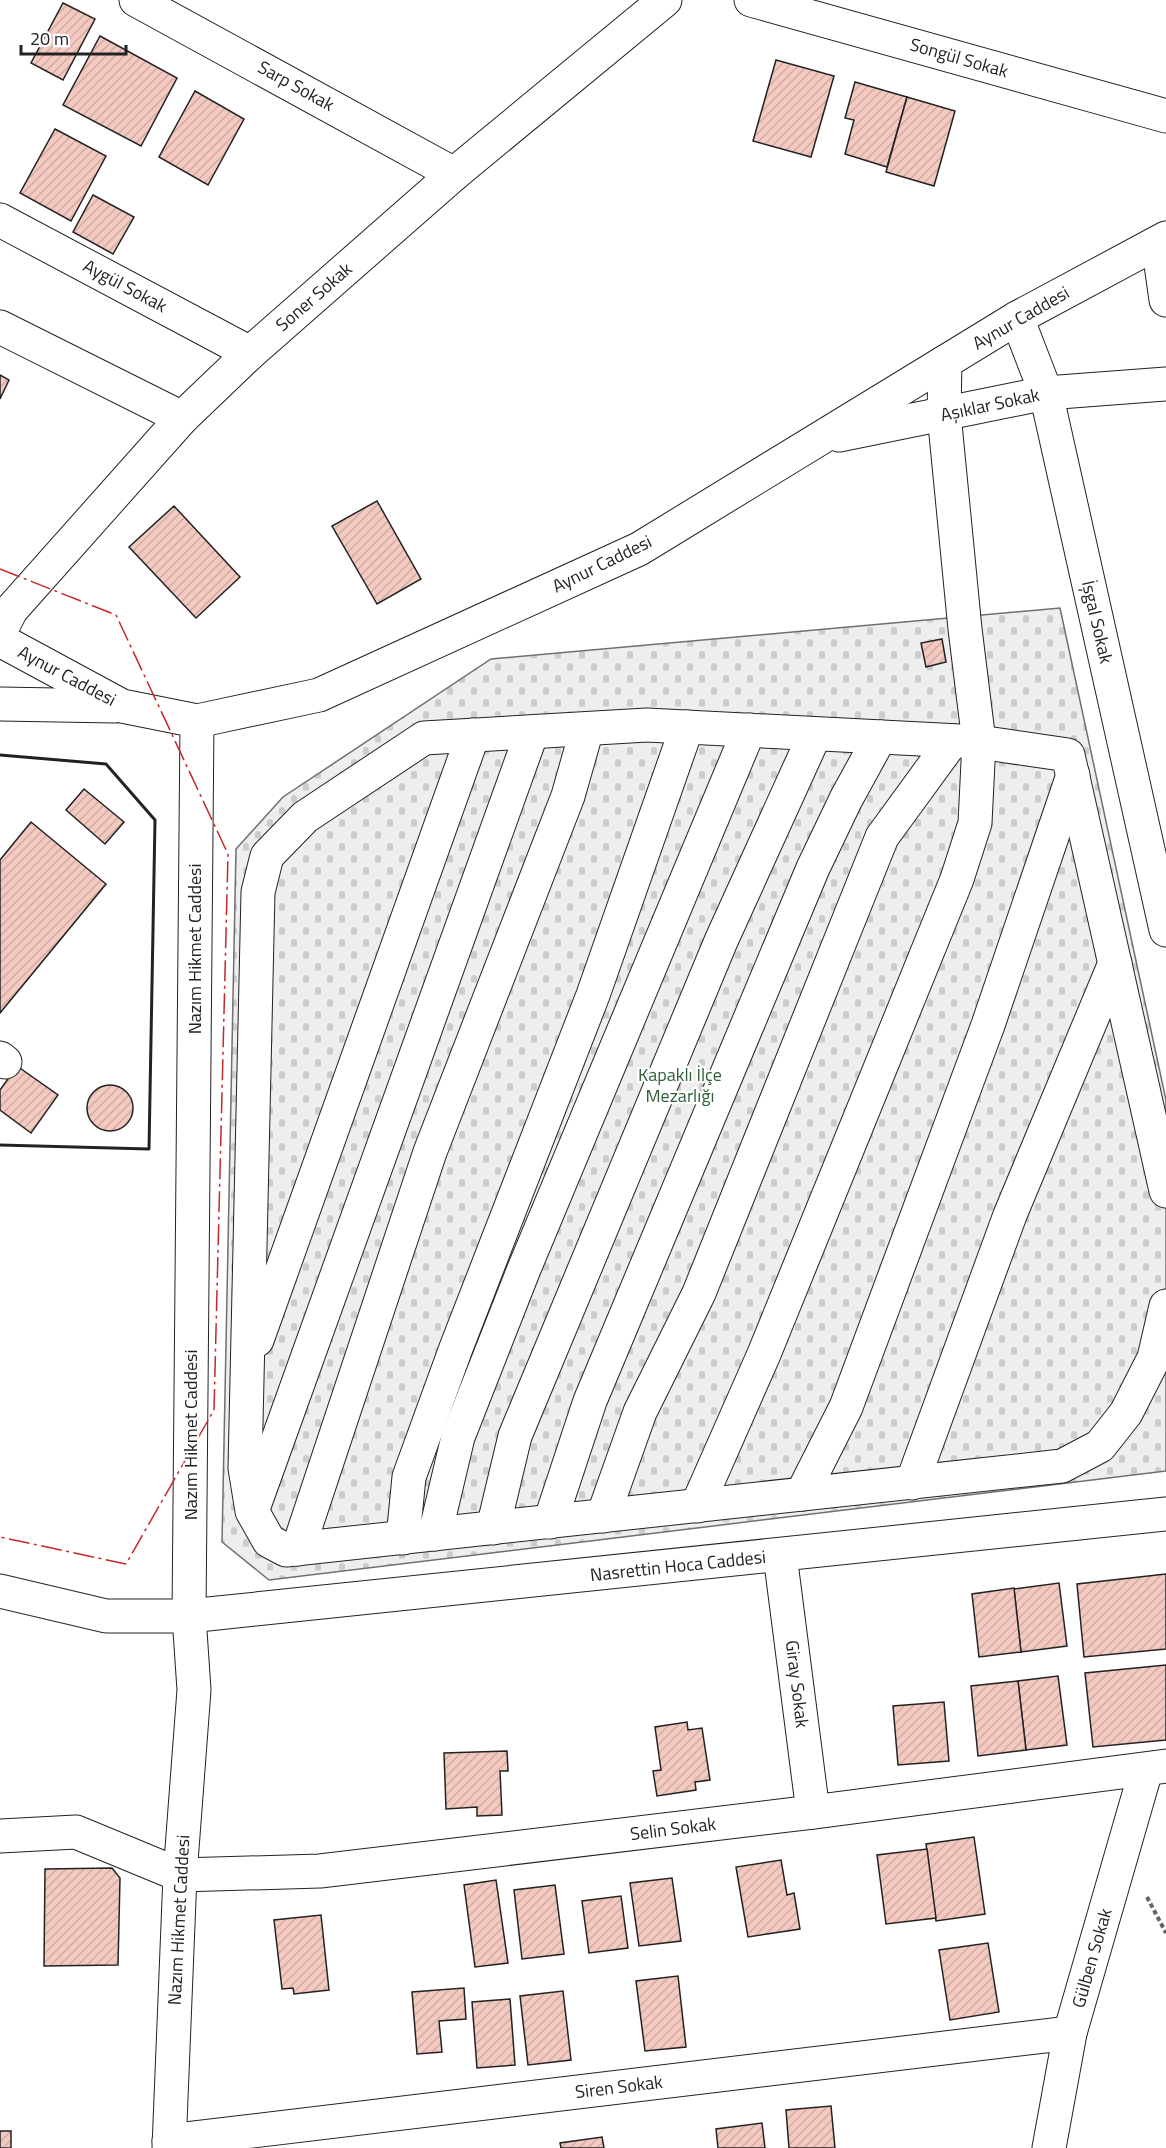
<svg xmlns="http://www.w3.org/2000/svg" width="1166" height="2148" font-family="'Titillium Web',sans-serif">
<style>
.cemetery{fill:url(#cemetery-stones);stroke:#6f6f6f;stroke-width:1.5}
.building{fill:url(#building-hatch);stroke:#222;stroke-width:1.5}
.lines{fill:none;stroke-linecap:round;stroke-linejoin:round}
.minor-casing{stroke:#222;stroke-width:35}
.path{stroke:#646464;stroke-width:4;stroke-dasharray:4.5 3;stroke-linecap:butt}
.minor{stroke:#fff;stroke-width:33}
.wall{stroke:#222;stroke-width:3}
.power{stroke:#c62828;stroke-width:1.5;stroke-dasharray:21 4.5 3 4.5;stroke-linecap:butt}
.labels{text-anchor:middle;stroke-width:4.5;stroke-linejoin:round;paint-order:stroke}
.street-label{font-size:18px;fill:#222;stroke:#fff}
.park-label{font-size:18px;fill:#2f5e38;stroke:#fff}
</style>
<defs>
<pattern id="cemetery-stones" width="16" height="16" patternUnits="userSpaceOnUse" patternTransform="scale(1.5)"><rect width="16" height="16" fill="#eee"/><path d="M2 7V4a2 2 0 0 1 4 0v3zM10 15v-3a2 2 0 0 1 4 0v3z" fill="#ccc"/></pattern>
<pattern id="building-hatch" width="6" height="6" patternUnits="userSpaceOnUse" patternTransform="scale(1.5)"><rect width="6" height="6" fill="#f3c9c0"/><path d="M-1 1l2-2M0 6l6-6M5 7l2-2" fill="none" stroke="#d0aca5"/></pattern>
</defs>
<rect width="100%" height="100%" fill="#fff"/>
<path class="cemetery" d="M1060,608L1166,1100V1471L269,1580L222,1542L236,849L283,797L491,659Z"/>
<g class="building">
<path d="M63,3L95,19L63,80L31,63Z"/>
<path d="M100,36L177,78L141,146L63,105Z"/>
<path d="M776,60L834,76L811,157L753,141Z"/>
<path d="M855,82L907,97L887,167L845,154L854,120L845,118Z"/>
<path d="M195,91L244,119L208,185L159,157Z"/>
<path d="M907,97L955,111L934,186L886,172Z"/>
<path d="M55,129L106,156L71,221L20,193Z"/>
<path d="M93,195L134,217L113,254L73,232Z"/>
<path d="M0,375L9,380L0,399Z"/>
<path d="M377,501L421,579L377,604L332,526Z"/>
<path d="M174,506L240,577L196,618L129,547Z"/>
<path d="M942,639L946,662L926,667L921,643Z"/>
<path d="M84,789L124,822L105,844L66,810Z"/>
<path d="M31,822L106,884L0,1013V860Z"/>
<path d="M17,1066L58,1095L31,1133L0,1110V1090Z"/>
<circle cx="110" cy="1108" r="23"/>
<path d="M1166,1574V1649L1084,1657L1077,1584Z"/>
<path d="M1059,1583L1067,1646L1021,1652L1014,1589Z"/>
<path d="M1014,1588L1021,1652L979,1657L972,1594Z"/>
<path d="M1166,1665V1740L1093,1747L1085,1673Z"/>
<path d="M1058,1676L1067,1745L1026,1750L1018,1681Z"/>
<path d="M1018,1681L1026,1750L978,1756L971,1686Z"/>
<path d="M944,1702L949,1761L898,1765L893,1706Z"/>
<path d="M687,1722L688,1730L702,1728L710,1780L695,1782L696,1790L657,1796L653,1771L661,1770L655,1727Z"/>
<path d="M507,1751L508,1771H500L502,1815L477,1816V1807L446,1809L444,1753Z"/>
<path d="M974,1837L985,1914L936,1921L926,1844Z"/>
<path d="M927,1849L936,1918L886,1924L877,1855Z"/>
<path d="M781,1860L787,1895L794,1893L800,1929L748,1937L736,1867Z"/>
<path d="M112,1868L120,1878L118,1965L44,1966L45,1869Z"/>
<path d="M672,1878L681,1941L639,1946L630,1883Z"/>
<path d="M496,1880L508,1963L475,1967L464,1885Z"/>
<path d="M555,1885L564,1954L522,1959L514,1890Z"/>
<path d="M621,1896L628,1948L589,1953L582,1901Z"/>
<path d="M321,1915L329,1990L294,1994L293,1988L282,1989L274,1920Z"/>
<path d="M988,1943L999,2012L950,2020L939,1950Z"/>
<path d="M678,1976L686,2047L645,2051L636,1981Z"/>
<path d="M464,1988L466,2019L439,2021L442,2052L417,2054L412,1992Z"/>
<path d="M563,1991L571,2060L528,2065L520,1996Z"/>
<path d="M510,1999L515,2065L477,2068L472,2002Z"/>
<path d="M831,2106L835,2148H789L786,2110Z"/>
<path d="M762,2123L765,2148H718L716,2129Z"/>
<rect x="0" y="2131" width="11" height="17"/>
<path d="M602,2137L604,2148H561L560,2143Z"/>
</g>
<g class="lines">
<g class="minor-casing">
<g id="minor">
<path d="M136,0L454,174"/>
<path d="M751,0L1166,116"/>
<path d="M0,220L250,353"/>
<path d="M1158,243L1166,300"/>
<path d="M1017,318L1046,393L1166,930"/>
<path d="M0,327L182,418"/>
<path d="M839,435L1046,393L1166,384"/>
<path d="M0,632L11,610L182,418L250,353L454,174L665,0"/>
<path d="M0,640L122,706L197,721L319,695L639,549L1017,318L1166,238"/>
<path d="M0,704L115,706"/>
<path d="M0,1058L5,1062"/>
<path d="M1166,1191L1068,755L979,742L647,725L424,738L305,817L267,856L258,892L245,1468L252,1511L269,1541L286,1550L1062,1466L1100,1446L1126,1413L1154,1358L1166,1306"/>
<path d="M257,1340L473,735"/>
<path d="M912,1483L1010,1215L1115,963"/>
<path d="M802,1494L846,1407L988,1025L1073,775"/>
<path d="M254,1506L532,732"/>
<path d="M697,1506L764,1354L957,879L975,823L979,742L965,629L944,414L945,362"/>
<path d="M603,1516L640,1412L699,1293L882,837L952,741"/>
<path d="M550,1522L590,1401L813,868L846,799L880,737"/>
<path d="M493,1528L515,1436L721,941L815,734"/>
<path d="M435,1534L458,1437L524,1269L749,730"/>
<path d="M403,1538L409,1477L456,1348L593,995L687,727"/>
<path d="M298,1549L430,1152L568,796L587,729"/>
<path d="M780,1555L813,1812"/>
<path d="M0,1591L106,1616H189L1166,1514"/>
<path d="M0,1836L76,1832L180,1875L320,1871L813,1812L1166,1766"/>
<path d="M169,2141L1070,2033"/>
<path d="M169,2148L180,1875L194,1690L189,1616L197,721"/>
<path d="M1049,2148L1070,2033L1146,1770"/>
</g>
</g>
<path class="path" d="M1147,1897L1166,1933"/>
<use href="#minor" class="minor"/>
<path class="wall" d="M0,755L106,764L155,820L149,1149L0,1145"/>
<path class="power" d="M0,569L116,615L228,854L214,1410L126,1564L0,1537"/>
</g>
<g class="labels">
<g class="street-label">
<text transform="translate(959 58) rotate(16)" y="6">Songül Sokak</text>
<text transform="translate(296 86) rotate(29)" y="6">Sarp Sokak</text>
<text transform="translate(125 286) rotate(28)" y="6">Aygül Sokak</text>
<text transform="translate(314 297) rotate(-41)" y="6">Soner Sokak</text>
<text transform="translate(1021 318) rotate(-30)" y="6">Aynur Caddesi</text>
<text transform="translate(990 405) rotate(-12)" y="6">Aşıklar Sokak</text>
<text transform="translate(602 564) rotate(-26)" y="6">Aynur Caddesi</text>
<text transform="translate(1097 622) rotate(77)" y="6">İşgal Sokak</text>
<text transform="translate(67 676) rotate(28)" y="6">Aynur Caddesi</text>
<text transform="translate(195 949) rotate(-90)" y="6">Nazım Hikmet Caddesi</text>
<text transform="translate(191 1435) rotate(-90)" y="6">Nazım Hikmet Caddesi</text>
<text transform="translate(678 1566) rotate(-6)" y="6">Nasrettin Hoca Caddesi</text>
<text transform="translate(797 1684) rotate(83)" y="6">Giray Sokak</text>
<text transform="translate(673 1829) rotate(-7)" y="6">Selin Sokak</text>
<text transform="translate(179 1920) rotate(-87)" y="6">Nazım Hikmet Caddesi</text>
<text transform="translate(1092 1958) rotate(-74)" y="6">Gülben Sokak</text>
<text transform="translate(619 2087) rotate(-7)" y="6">Siren Sokak</text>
</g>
<g class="park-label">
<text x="680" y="1081">Kapaklı İlçe<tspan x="680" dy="21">Mezarlığı</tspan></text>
</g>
</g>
<path d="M21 45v9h105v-9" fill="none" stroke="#222222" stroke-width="3"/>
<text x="30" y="45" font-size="18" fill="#222222" stroke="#ffffff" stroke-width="4.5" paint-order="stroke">20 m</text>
</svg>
